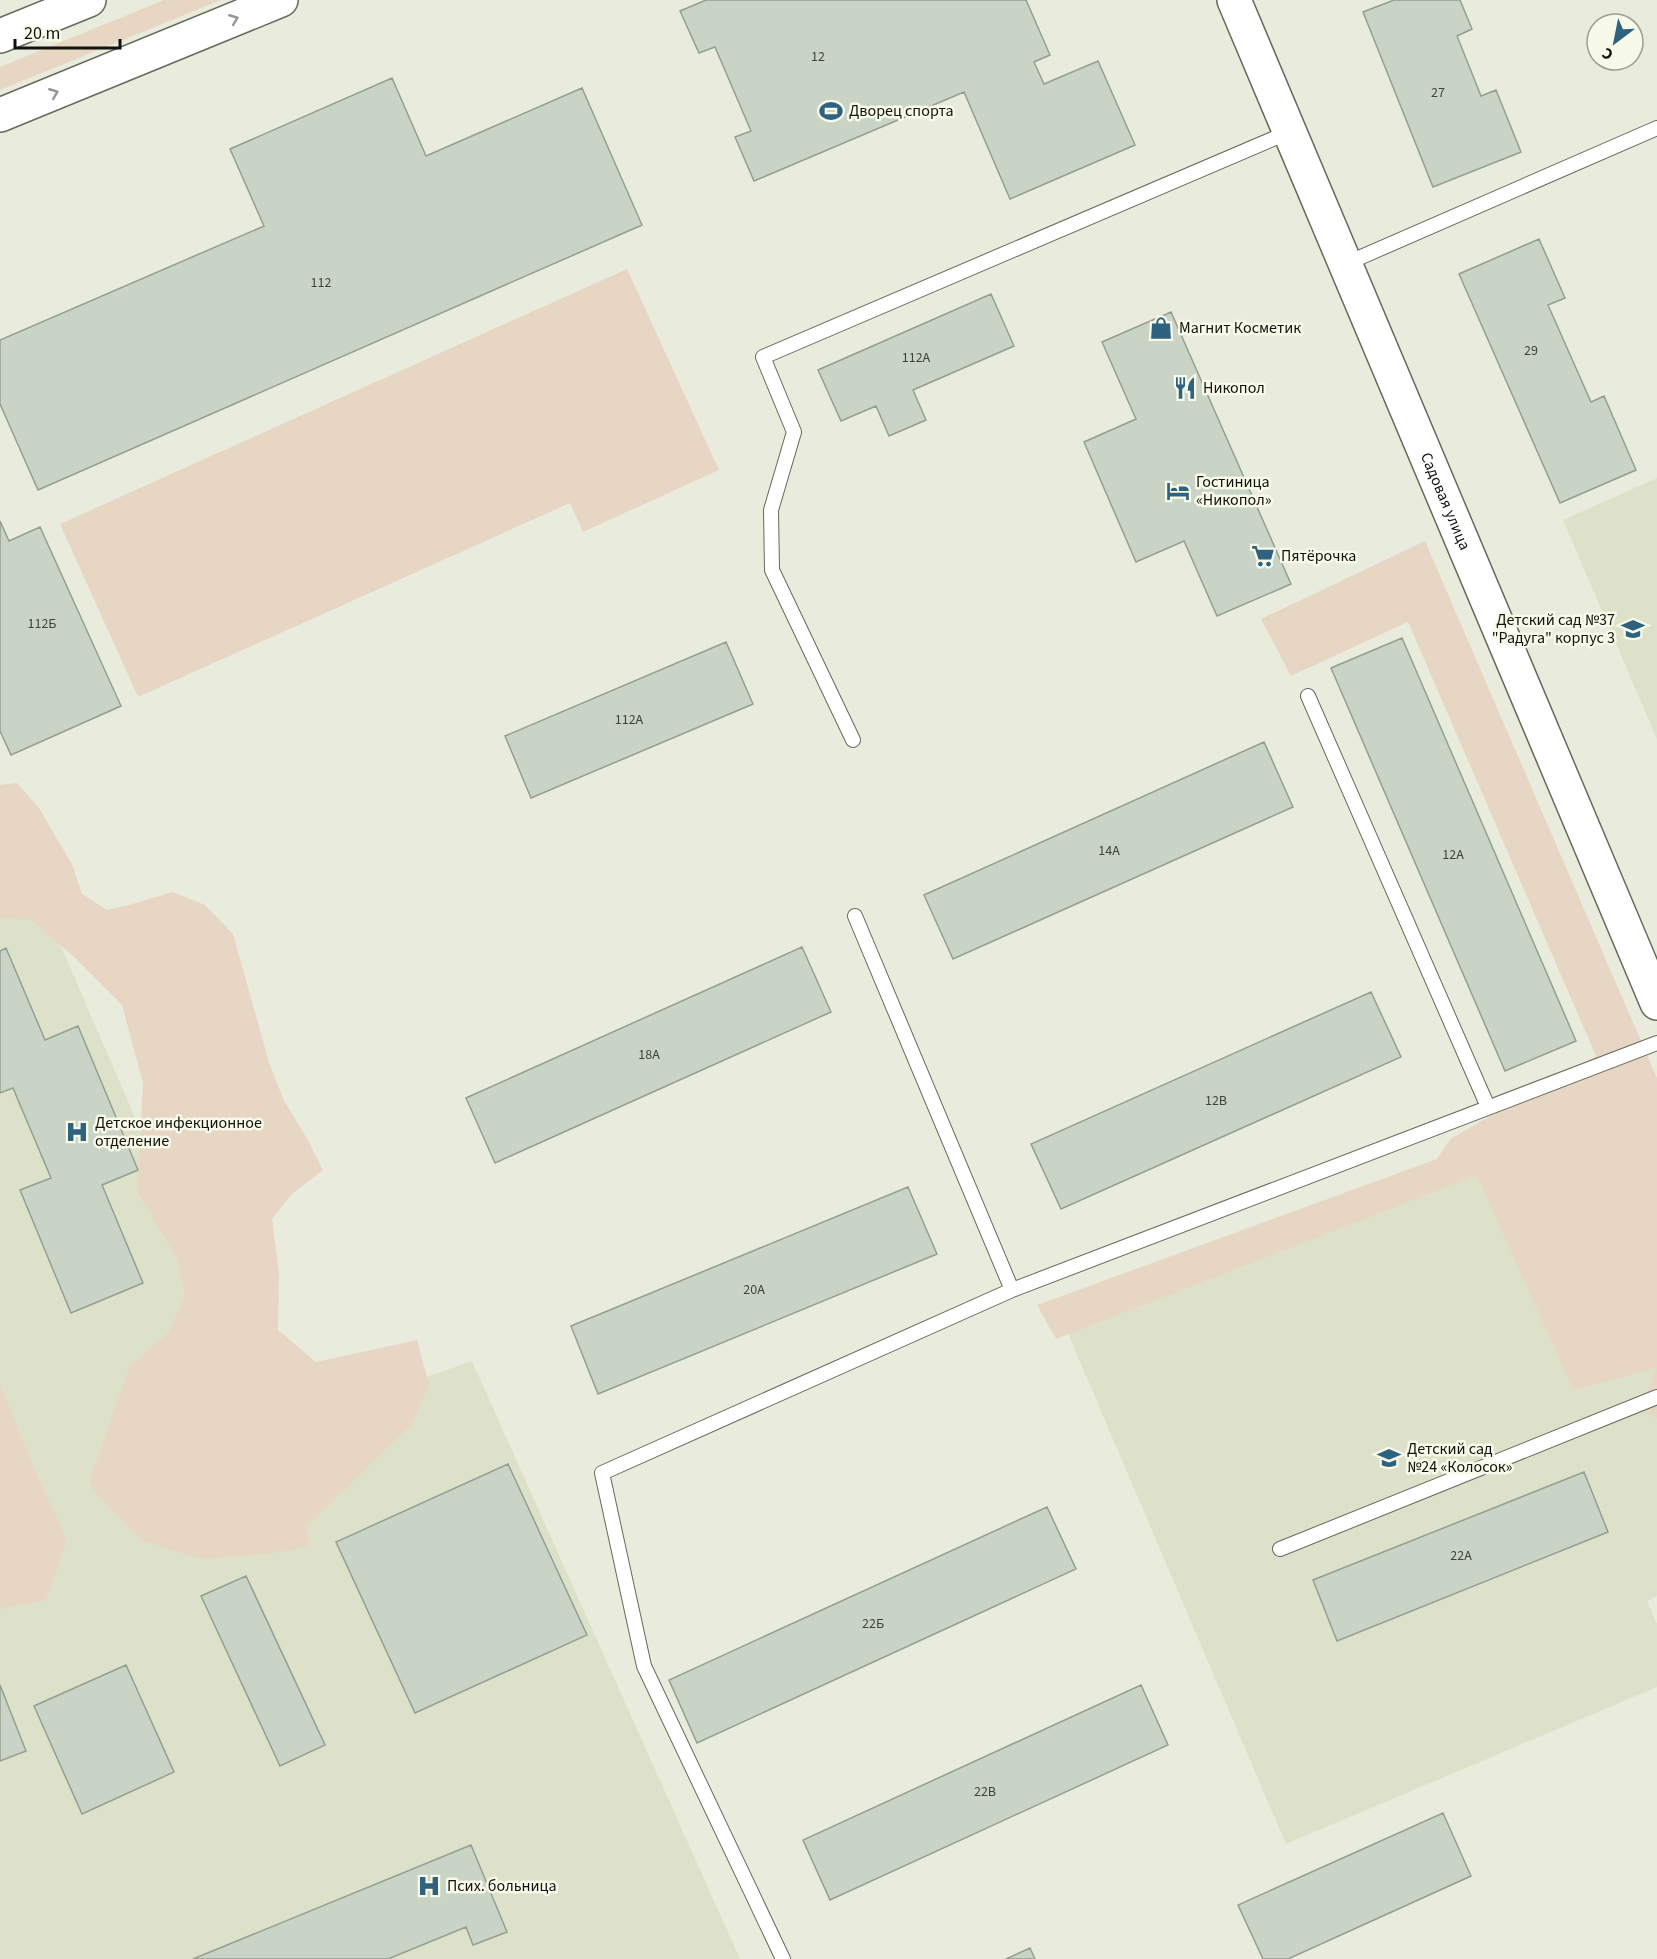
<svg xmlns="http://www.w3.org/2000/svg" width="1657" height="1959" viewBox="0 0 1657 1959" font-family="'Source Sans 3',sans-serif">
	<style>
		.built { fill: #dde1c9 }
		.green { fill: #e8d6c5 }
		.building { fill: #c9d4c6; stroke: #949e91; stroke-width: 1.5 }
		.lines { fill: none; stroke-linecap: round; stroke-linejoin: round }
		.lane-casing { stroke: #67695b; stroke-width: 16 }
		.secondary-casing { stroke: #67695b; stroke-width: 36 }
		.lane { stroke: #fff; stroke-width: 14 }
		.secondary { stroke: #fff; stroke-width: 33 }
		.oneway { stroke: #949593 }
		.labels { text-anchor: middle; dominant-baseline: central; stroke-width: 5; stroke-linejoin: round; paint-order: stroke }
		.number-label { font-size: 14px; fill: #40433c }
		.poi-label { font-size: 16px; fill: #12130e; stroke: #f7fae9; text-anchor: start }
		.street-label { font-size: 16px; fill: #12130e; stroke: #f7fae9 }
	</style>
	<rect width="100%" height="100%" fill="#e9ecdc"/>
	<path class="built" d="M1657,478v261l-94,-219z
		M0,805l271,627 201,-71 268,598h-740z
		M1634,1077l23,54v465l-10,5 10,23v63l-371,157 -224,-524z"/>
	<path class="green" d="M164,0h57l-221,90v-23z
		M627,269l92,201 -136,62 -13,-29 -432,194 -78,-173z
		M1425,541l232,537v340l-16,-8 15,-42 -83,22 -96,-215 -421,164 -19,-34 400,-146 13,-20 146,-83 -188,-434 -117,54 -30,-57z
		M17,783l22,25 33,56 10,30 25,16 22,-5 43,-13 33,13 28,29 36,128 15,39 23,37 16,32 -31,24 -20,25 7,53 -1,58 38,32 101,-22 12,44 -17,40 -106,103 4,20 -45,7 -64,5 -60,-19 -47,-49 -5,-10 41,-115 39,-34 16,-36 -9,-39 -39,-66 6,-108 -21,-78 -48,-48 -43,-37 -31,-2v-133z
		M0,1383l30,76 37,82 -21,59 -46,9z"/>
	<path class="building" d="M706,0h320l24,55 -16,7 10,22 54,-23 37,84 -125,54 -46,-107 -210,89 -19,-44 16,-6 -36,-84 -16,6 -19,-42z
		M1394,0h66l12,29 -15,7 24,60 15,-6 25,62 -88,35 -70,-175z
		M392,78l34,78 156,-68 60,137 -604,265 -38,-86v-64l264,-114 -34,-77z
		M1539,239l26,59 -17,7 43,97 13,-6 32,74 -76,33 -101,-229z
		M991,294l23,52 -101,44 13,30 -37,16 -13,-30 -35,15 -23,-51z
		M1171,312l120,272 -74,32 -33,-75 -48,21 -52,-120 52,-23 -34,-77z
		M0,521l9,20 31,-14 81,179 -110,49 -11,-24z
		M1402,638l174,403 -71,30 -174,-403z
		M726,642l27,62 -222,94 -26,-62z
		M1264,742l29,65 -340,152 -29,-64z
		M802,947l29,65 -336,151 -29,-65z
		M6,948l39,92 33,-14 60,144 -36,15 41,98 -72,30 -51,-123 31,-12 -38,-90 -13,5v-142z
		M1371,992l30,65 -340,152 -30,-65z
		M908,1187l29,67 -339,140 -27,-68z
		M508,1464l79,171 -172,78 -79,-171z
		M1584,1472l24,60 -271,109 -24,-61z
		M1047,1507l29,62 -379,174 -28,-63z
		M246,1576l79,169 -45,21 -79,-170z
		M126,1665l48,107 -92,42 -48,-108z
		M0,1685l26,66 -26,10z
		M1141,1685l27,60 -338,155 -27,-60z
		M1443,1813l28,63 -183,83h-25l-25,-54z
		M471,1845l36,87 -34,13 -7,-18 -78,32h-195z
		M1030,1948l5,11h-29z"/>
	<g class="lines">
		<g class="lane-casing">
			<path id="lane" d="M1345,264l312,-136
				M1308,696l180,411
				M853,740l-81,-170 -1,-60 23,-78 -31,-75 526,-225
				M855,916l157,374
				M1280,1549l377,-152
				M783,1959l-139,-293 -42,-193 410,-183 645,-247"/>
		</g>
		<g class="secondary-casing">
			<g id="secondary">
				<path id="s1" d="M1234,0l423,1003"/>
				<path d="M0,36l89,-36"/>
				<path d="M0,115l281,-115"/>
			</g>
		</g>
		<use href="#lane" class="lane"/>
		<use href="#secondary" class="secondary"/>
	</g>
	<defs><path id="oneway-chevron" d="M-2-3.5L2.5 0L-2 3.5" fill="none" stroke-width="1.6" stroke-linecap="round" stroke-linejoin="round" transform="scale(1.5)"/></defs>
	<g class="oneway">
		<use href="#oneway-chevron" transform="translate(234 19) rotate(-22)"/>
		<use href="#oneway-chevron" transform="translate(54 93) rotate(-22)"/>
	</g>
	<defs>
		<g id="stadium-bare" transform="scale(1.8)"><path d="M0-5a6.5 5 0 1 0 0 10a6.5 5 0 1 0 0-10ZM-3.5-1.8h7v3.6h-7Z" fill="#2e627f" stroke="#f7fae9" stroke-width="2.5" paint-order="stroke"/></g>
		<g id="shop-bare" transform="scale(1.8)"><path d="M-5-2.5h2.3a2.7 3.5 0 0 1 5.4 0H5L5.5 6h-11ZM-1.5-2.5h3a1.5 2.3 0 0 0-3 0Z" fill="#2e627f" stroke="#f7fae9" stroke-width="2.5" paint-order="stroke"/></g>
		<g id="restaurant-bare" transform="scale(1.8)"><path d="M-5-6h1v4h1v-4h1v4h1v-4h1v5L-1.5 .5V6h-2V.5L-5-1ZM5-6V6H3V1.5H1.5Q1.5-4 5-6Z" fill="#2e627f" stroke="#f7fae9" stroke-width="2.5" paint-order="stroke"/></g>
		<g id="hotel-bare" transform="scale(1.8)"><path d="M-6-4.5h1.5V1H6V5H4.5V3h-9V5H-6ZM-4 0a1.8 1.8 0 1 1 3.6 0ZM.5 0V-2.5h3Q6-2.5 6 0Z" fill="#2e627f" stroke="#f7fae9" stroke-width="2.5" paint-order="stroke"/></g>
		<g id="supermarket-bare" transform="scale(1.8)"><path d="M-6-5.5h2.5l.6 2H6L4.5 2H-2.5L-4.4-4H-6ZM-1.5 3.2a1.3 1.3 0 1 0 .1 0ZM3 3.2a1.3 1.3 0 1 0 .1 0Z" fill="#2e627f" stroke="#f7fae9" stroke-width="2.5" paint-order="stroke"/></g>
		<g id="school-bare" transform="scale(1.8)"><path d="M0-5L7-2L0 1L-7-2ZM-4 1L0 2.5L4 1V4Q0 6-4 4Z" fill="#2e627f" stroke="#f7fae9" stroke-width="2.5" paint-order="stroke"/></g>
		<g id="hospital-bare" transform="scale(1.8)"><path d="M-5-5h3v3.5h4V-5h3V5h-3V1.5h-4V5h-3Z" fill="#2e627f" stroke="#f7fae9" stroke-width="2.5" paint-order="stroke"/></g>
	</defs>
	<g fill-rule="evenodd">
		<use href="#stadium-bare" x="831" y="111"/>
		<use href="#shop-bare" x="1161" y="328"/>
		<use href="#restaurant-bare" x="1185" y="388"/>
		<use href="#hotel-bare" x="1178" y="491"/>
		<use href="#supermarket-bare" x="1263" y="556"/>
		<use href="#school-bare" x="1633" y="629"/>
		<use href="#hospital-bare" x="77" y="1132"/>
		<use href="#school-bare" x="1389" y="1458"/>
		<use href="#hospital-bare" x="429" y="1886"/>
	</g>
	<g class="labels">
		<g class="number-label">
			<text x="818" y="57">12</text>
			<text x="1438" y="93">27</text>
			<text x="321" y="283">112</text>
			<text x="1531" y="351">29</text>
			<text x="916" y="358">112А</text>
			<text x="42" y="624">112Б</text>
			<text x="629" y="720">112А</text>
			<text x="1109" y="851">14А</text>
			<text x="1453" y="855">12А</text>
			<text x="649" y="1055">18А</text>
			<text x="1216" y="1101">12В</text>
			<text x="754" y="1290">20А</text>
			<text x="1461" y="1556">22А</text>
			<text x="873" y="1624">22Б</text>
			<text x="985" y="1792">22В</text>
		</g>
		<g class="poi-label">
			<text x="849" y="111">Дворец спорта</text>
			<text x="1179" y="328">Магнит Косметик</text>
			<text x="1203" y="388">Никопол</text>
			<text x="1196" y="482">Гостиница<tspan x="1196" dy="18">«Никопол»</tspan></text>
			<text x="1281" y="556">Пятёрочка</text>
			<text x="1615" y="620" text-anchor="end">Детский сад №37<tspan x="1615" dy="18">"Радуга" корпус 3</tspan></text>
			<text x="95" y="1123">Детское инфекционное<tspan x="95" dy="18">отделение</tspan></text>
			<text x="1407" y="1449">Детский сад<tspan x="1407" dy="18">№24 «Колосок»</tspan></text>
			<text x="447" y="1886">Псих. больница</text>
		</g>
		<g class="street-label">
			<text stroke="none"><textPath href="#s1" startOffset="544">Садовая улица</textPath></text>
		</g>
	</g>
	<g transform="translate(1615 42) rotate(212)"><circle r="28" fill="#f7fae9" stroke="#9b9e91" stroke-width="1.5"/>
	<path d="M0-4.5L10 22L0 15L-10 22Z" fill="#2e627f"/>
	<text y="-9" font-size="16" font-weight="bold" text-anchor="middle" fill="#12130e">С</text>
	</g>
	<path d="M15 39v9h105v-9" fill="none" stroke="#12130e" stroke-width="3"/>
	<text x="24" y="39" font-size="18" fill="#12130e" stroke="#f7fae9" stroke-width="4.5" paint-order="stroke">20 m</text>
</svg>
